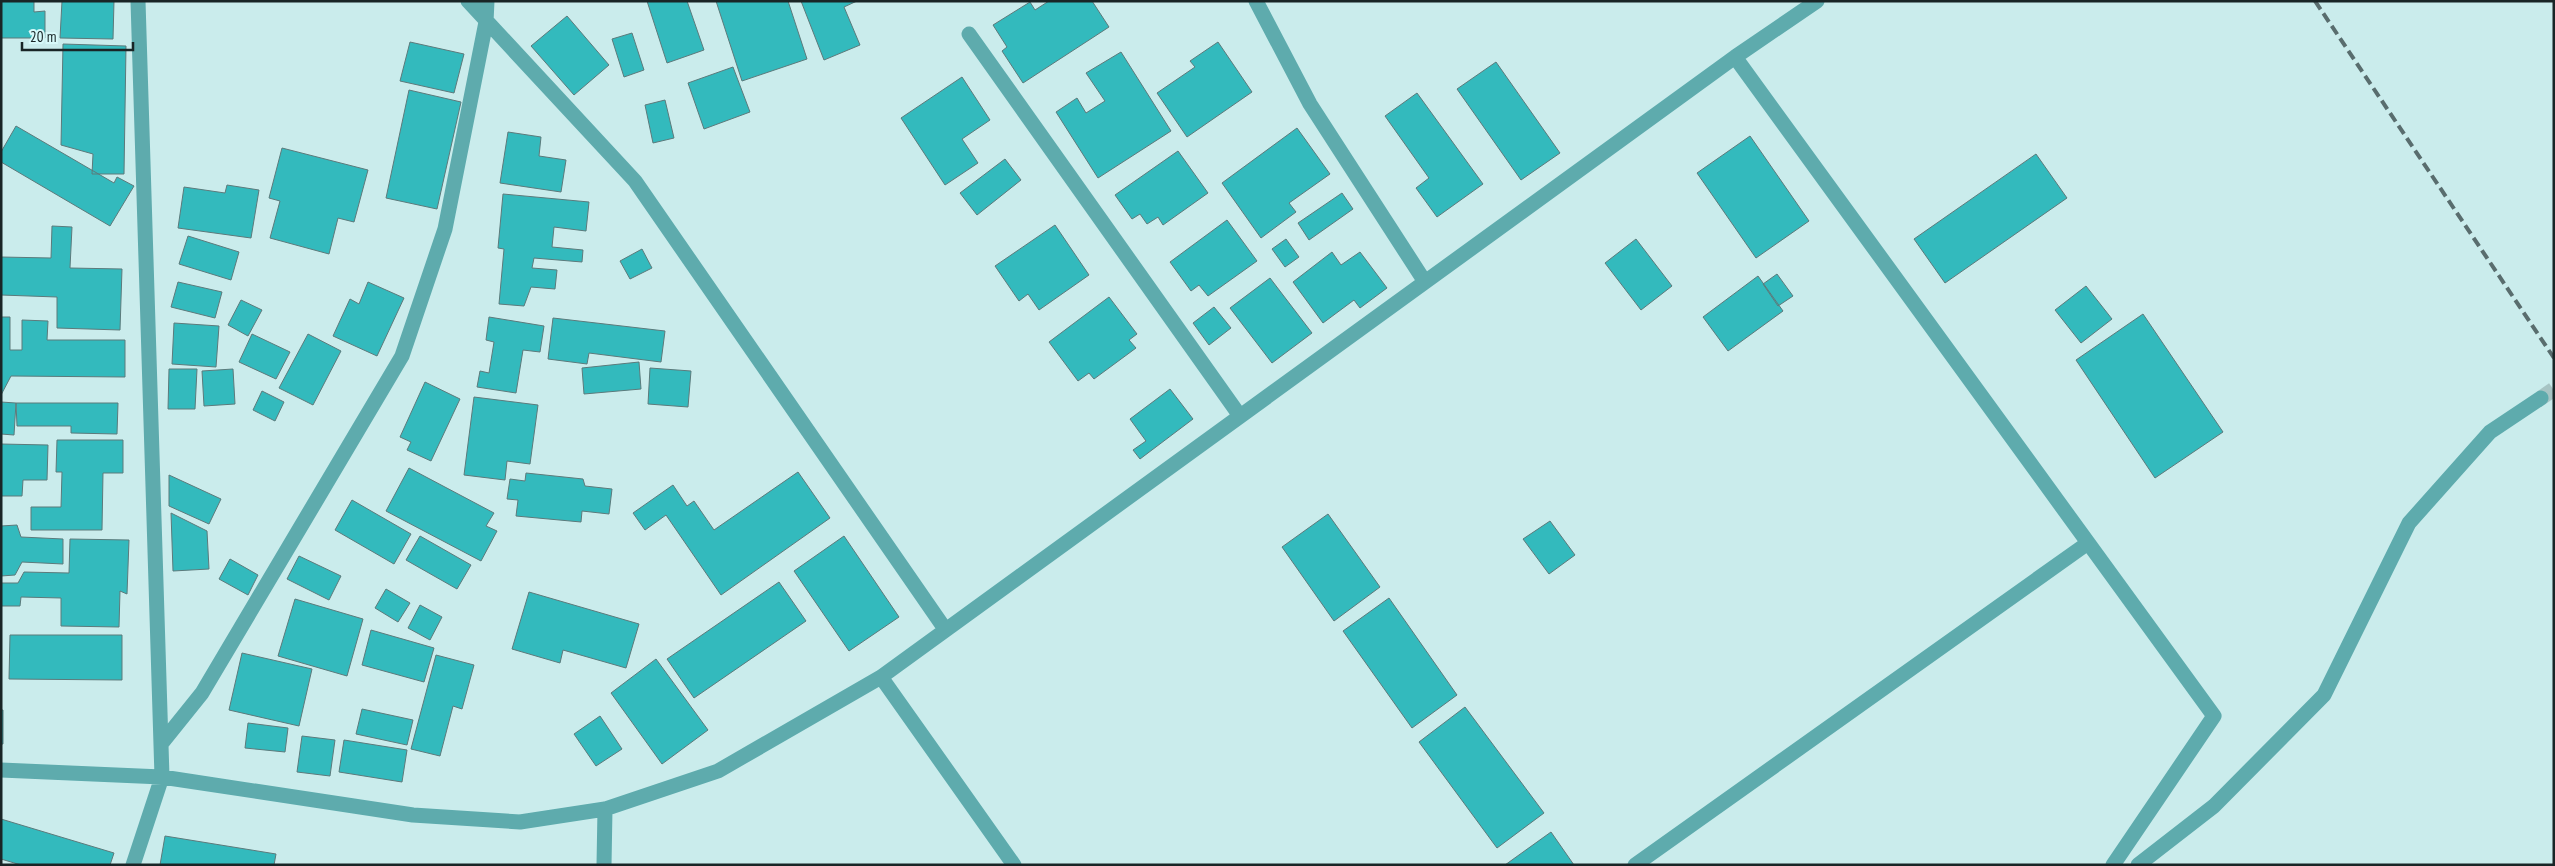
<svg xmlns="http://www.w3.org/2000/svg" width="2555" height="866" viewBox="0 0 2555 866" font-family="'PT Sans Narrow',sans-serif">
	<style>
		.building { fill: #33babd; stroke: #5c7a7b }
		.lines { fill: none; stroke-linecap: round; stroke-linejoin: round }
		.minor-tunnel { stroke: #a7c4c4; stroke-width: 15; stroke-dasharray: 15 8; stroke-linecap: butt }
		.minor { stroke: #5eabad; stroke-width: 15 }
		.rail { stroke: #596d6e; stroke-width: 4; stroke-dasharray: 10 5; stroke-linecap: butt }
	</style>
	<rect width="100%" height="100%" fill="#caecec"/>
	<path class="building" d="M1,1h33v11l11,-1v27h-44z
		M62,1h52l-1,38 -53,-1z
		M647,1h40l17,49 -37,13z
		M716,1h72l19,58 -65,22z
		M801,1h56l-13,6 16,38 -36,15z
		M1049,1h43l17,26 -86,56 -21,-32 5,-4 -14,-22 37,-23 5,8z
		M567,16l42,49 -35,30 -43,-49z
		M632,33l12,37 -20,7 -12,-38z
		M410,42l54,12 -10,39 -54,-12z
		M1218,42l34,50 -65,45 -30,-44 38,-26 -5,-6z
		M63,44l63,2 -2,128h-32l1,-20 -32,-9z
		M1121,52l50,79 -73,47 -42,-66 21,-14 9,15 19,-12 -19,-28z
		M1496,62l64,91 -39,27 -64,-91z
		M733,67l17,45 -46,17 -16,-46z
		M962,77l28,43 -28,19 16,24 -33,22 -44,-67z
		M409,90l52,12 -24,107 -51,-11z
		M1417,93l66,91 -46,33 -21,-29 13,-10 -44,-62z
		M665,100l9,38 -21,5 -8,-38z
		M16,126l98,57 3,-6 17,9 -24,40 -109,-64v-10z
		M1297,128l33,46 -41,29 7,9 -35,26 -39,-55z
		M508,132l33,5 -2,19 27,4 -5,32 -61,-9z
		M1750,136l59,85 -53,37 -59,-85z
		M282,148l86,22 -14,52 -16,-4 -9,36 -59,-16 10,-37 -11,-3z
		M1178,151l30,42 -45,32 -5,-8 -11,7 -7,-10 -8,5 -17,-24z
		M2036,154l31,44 -122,85 -31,-44z
		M1005,159l16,21 -44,35 -17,-22z
		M227,185l32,5 -8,48 -73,-10 6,-41 41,6z
		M1342,193l11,16 -44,31 -11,-17z
		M503,194l86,8 -3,29 -32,-4 -2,20 31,3 -1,12 -48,-4 -2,10 25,2 -2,19 -24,-2 -7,19 -25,-2 5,-55 -6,-1z
		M1227,220l30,41 -49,35 -9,-11 -8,6 -21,-29z
		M1055,225l34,50 -50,35 -11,-16 -9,7 -24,-35z
		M52,226l20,1 -2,41 52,1 -2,61 -63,-2v-31l-56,-2v-38l50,1z
		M188,236l51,16 -8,28 -52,-16z
		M1286,239l13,18 -14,10 -13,-18z
		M1636,239l36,47 -31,24 -36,-47z
		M642,249l10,19 -22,11 -10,-18z
		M1332,252l9,13 19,-13 27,36 -27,20 -6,-8 -31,23 -30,-41z
		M1777,274l16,22 -15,10 -15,-22z
		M1758,276l25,35 -55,40 -25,-34z
		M1270,278l42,55 -40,30 -42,-55z
		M178,282l44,10 -7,26 -44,-11z
		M368,282l36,16 -27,58 -44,-20 17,-37 9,5z
		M2086,286l26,33 -31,24 -26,-33z
		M1109,297l28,37 -8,6 7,8 -42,31 -5,-6 -11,8 -29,-39z
		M241,300l21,10 -14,26 -20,-11z
		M1214,307l17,21 -22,17 -16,-22z
		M2143,314l80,118 -68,46 -79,-118z
		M1,317h9v33h12v-30l26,1 -1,19h78v37l-114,-1 -10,19z
		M489,317l55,9 -4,26 -17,-2 -7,43 -39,-6 3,-16 9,2 5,-31 -8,-2z
		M553,318l112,13 -4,31 -72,-9 -2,11 -39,-5z
		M174,323l45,3 -3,41 -44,-3z
		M252,334l38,18 -14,27 -37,-17z
		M308,334l33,17 -28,54 -34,-17z
		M639,362l2,27 -57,5 -2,-26z
		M650,368l41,3 -3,36 -40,-3z
		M169,369h28l-2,40h-27z
		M233,369l2,35 -31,2 -2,-35z
		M425,382l35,17 -29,62 -24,-11 4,-8 -11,-5z
		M1170,389l23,30 -53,40 -7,-9 13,-9 -16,-22z
		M262,391l22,11 -9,19 -22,-11z
		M474,397l64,8 -8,59 -23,-3 -2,19 -41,-5z
		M1,402l15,1 -2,32 -13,-1z
		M16,403h102l-1,31 -46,-1v-7h-54z
		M57,440h66v33h-20l-1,57h-71v-23h30l1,-35h-6z
		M1,444l47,1 -1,35h-24l-1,16h-21z
		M409,468l85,45 -8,13 11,5 -16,30 -95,-50z
		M798,472l32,46 -109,77 -55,-80 -21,15 -12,-17 40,-28 14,21 7,-5 20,29z
		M526,473l57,6 2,7 27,3 -3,25 -27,-3 -1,11 -65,-6 2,-16 -11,-1 3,-20 15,2z
		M169,475l52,24 -12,25 -40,-18z
		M352,500l59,34 -17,30 -59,-34z
		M171,513l36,18 2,38 -36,2z
		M1328,514l52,73 -46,34 -52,-74z
		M1550,521l25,34 -26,19 -26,-35z
		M17,525l4,12 42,2v25l-41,-2 -7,13 -14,1v-50z
		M420,536l51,29 -14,24 -51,-29z
		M844,536l55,81 -50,34 -55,-80z
		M70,539l59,1 -2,54 -7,-3 -1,36 -58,-1v-28l-40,-1 -1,9h-19v-23h17l6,-11 45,1z
		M299,556l42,20 -12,24 -42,-21z
		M230,559l28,16 -10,20 -29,-16z
		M779,582l27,39 -112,77 -27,-39z
		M386,589l24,14 -12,19 -23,-14z
		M529,592l110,32 -13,44 -63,-18 -3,13 -48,-14z
		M1389,598l68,97 -45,33 -69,-97z
		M295,599l68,20 -16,57 -69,-20z
		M420,605l22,12 -12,23 -22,-12z
		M371,630l63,18 -10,34 -62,-17z
		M10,635h112v45l-113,-1z
		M242,653l70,16 -13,57 -70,-16z
		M436,655l38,10 -12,44 -9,-3 -13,50 -29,-7z
		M656,659l52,71 -46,34 -51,-71z
		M1465,707l79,106 -47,35 -78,-106z
		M362,709l51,11 -6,25 -51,-11z
		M1,710h2v34h-2z
		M600,716l22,33 -26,17 -22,-32z
		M248,723l40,5 -3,24 -40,-4z
		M302,736l33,4 -5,36 -33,-4z
		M344,740l63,10 -5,32 -63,-10z
		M1,819l113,34 -4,12h-89l-20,-6z
		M1551,832l23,33h-69z
		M165,836l111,18 -2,11h-114z"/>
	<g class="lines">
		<path class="minor-tunnel" d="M2541,398l13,-9"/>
		<path class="minor" d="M468,1l167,180 310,448
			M1256,1l54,103 115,178
			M969,34l271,382
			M1735,57l479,659 -101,149
			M881,677l133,188
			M161,744l41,-51 200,-337 43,-127 41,-207 1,-21
			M1,770l161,7 251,38 107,7 85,-13 113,-38 163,-94 854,-620 82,-56
			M133,865l29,-88 -24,-776
			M604,865l1,-56
			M1635,865l453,-322
			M2138,865l76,-59 110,-111 85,-172 81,-91 51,-34"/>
		<path class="rail" d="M2315,1l239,357"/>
	</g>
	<rect width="2555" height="866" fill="none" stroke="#192526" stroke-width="5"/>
	<path d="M22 42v8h111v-8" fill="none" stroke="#192526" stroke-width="2.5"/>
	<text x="30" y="42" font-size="15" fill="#192526" stroke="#d7f9f9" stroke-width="4" paint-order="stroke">20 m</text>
</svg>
